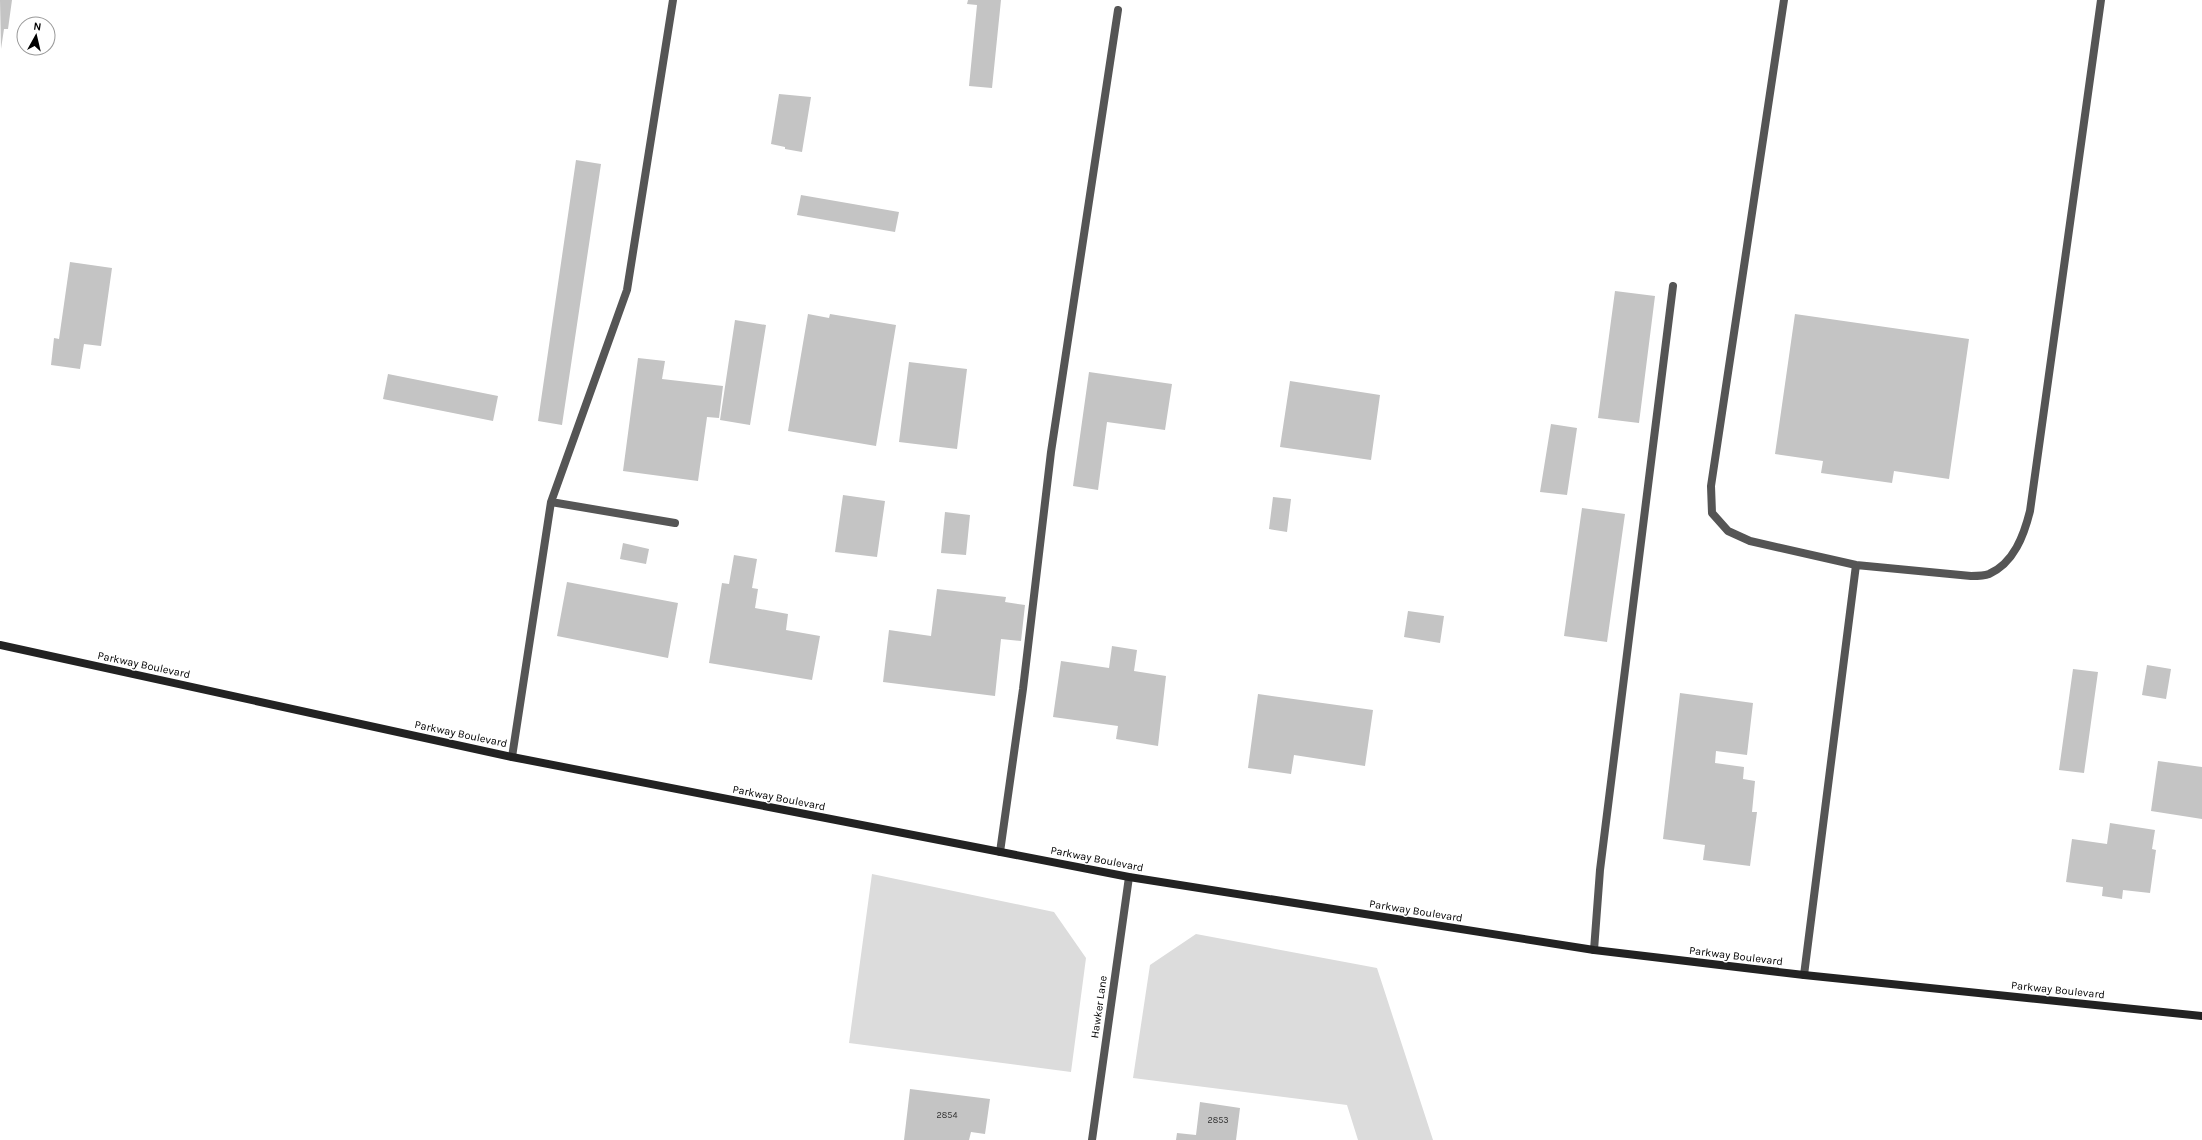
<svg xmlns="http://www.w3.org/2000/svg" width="2202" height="1140" viewBox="0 0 2202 1140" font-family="Karla,sans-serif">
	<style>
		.green { fill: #dcdcdc }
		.building { fill: #c4c4c4 }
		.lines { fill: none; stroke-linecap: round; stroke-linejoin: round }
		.lane { stroke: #555; stroke-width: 8 }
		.street { stroke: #555; stroke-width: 8 }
		.secondary { stroke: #222; stroke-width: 8 }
		.labels { text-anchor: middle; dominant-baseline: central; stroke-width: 3; stroke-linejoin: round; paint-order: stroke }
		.number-label { font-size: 9px; fill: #313131 }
		.street-label { font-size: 11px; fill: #000; stroke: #fff }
	</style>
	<rect width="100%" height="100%" fill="#fff"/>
	<path class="green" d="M872,874l182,38 32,46 -15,114 -222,-29z
		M1196,934l181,34 56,172h-75l-11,-35 -214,-27 17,-113z"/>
	<path class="building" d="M0,0h12l-4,29h-4l-3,20z
		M968,0h33l-9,88 -23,-2 8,-81 -10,-1z
		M779,94l32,3 -9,55 -17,-3v-2l-14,-3z
		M576,160l25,4 -39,261 -24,-4z
		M801,195l98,17 -4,20 -98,-17z
		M70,262l42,6 -11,78 -17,-2 -4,25 -29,-4 3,-27 5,1z
		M1615,291l40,5 -16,127 -41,-5z
		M808,314l21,4 1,-4 66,11 -20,121 -88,-15z
		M1795,314l174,25 -20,140 -55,-8 -2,12 -71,-10 2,-12 -48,-7z
		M735,320l31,5 -16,100 -30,-5z
		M638,358l27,3 -3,18 61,7 -4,32 -12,-1 -9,64 -75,-10z
		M909,362l58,7 -10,80 -58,-7z
		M1089,372l83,12 -7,46 -58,-8 -9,68 -25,-4z
		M388,374l110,22 -5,25 -110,-22z
		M1290,381l90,14 -9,65 -91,-13z
		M1551,424l26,4 -10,67 -27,-3z
		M843,495l42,6 -8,56 -42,-5z
		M1273,497l18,2 -4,33 -18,-3z
		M1582,508l43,6 -18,128 -43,-6z
		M945,512l25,3 -4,40 -25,-2z
		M623,543l26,6 -3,15 -26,-5z
		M734,555l23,4 -5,29 6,1 -3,19 33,6 -2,16 34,6 -8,44 -103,-17 13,-80 7,1z
		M567,582l111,21 -10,55 -111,-22z
		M937,589l69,8 -1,5 20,3 -4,36 -20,-2 -6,57 -112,-14 6,-52 42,6z
		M1408,611l36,5 -4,27 -36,-6z
		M1112,646l25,4 -3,21 32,5 -8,70 -42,-7 2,-13 -65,-9 8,-56 48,7z
		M2147,665l24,4 -5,30 -24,-4z
		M2073,669l25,3 -14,101 -25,-3z
		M1680,693l73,10 -6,52 -31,-4 -1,12 29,4 -1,12 12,2 -3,31h5l-7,54 -47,-6 2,-15 -42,-6z
		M1258,694l115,16 -8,56 -71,-11 -3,19 -43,-6z
		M2158,761l44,6v52l-51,-8z
		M2110,823l45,7 -3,19 4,1 -6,43 -27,-3 -1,9 -20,-3 1,-9 -37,-5 6,-43 35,5z
		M910,1089l80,10 -5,35 -14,-2 -2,8h-65z
		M1200,1102l40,6 -4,32h-60l1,-7 19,2z"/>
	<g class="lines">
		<path class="lane" d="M1784,0l-73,486 1,27 16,18 22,10 106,24 115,11c5,0 13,0 18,-2 25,-11 35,-39 41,-63l71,-511
			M551,502l124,21
			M512,757l39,-255 76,-212 46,-290
			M1000,852l23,-163 28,-237 67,-442
			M1594,950l6,-80 73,-584
			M1804,975l52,-410"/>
		<path class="street" d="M1092,1140l37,-263"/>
		<path class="secondary" d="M0,645l512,112 617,120 465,73 210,25 398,41"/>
	</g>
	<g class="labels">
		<g class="number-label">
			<text x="947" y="1115">2854</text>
			<text x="1218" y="1120">2853</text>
		</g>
		<g class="street-label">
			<text transform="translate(144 665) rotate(12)">Parkway Boulevard</text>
			<text transform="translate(461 734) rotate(12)">Parkway Boulevard</text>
			<text transform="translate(779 798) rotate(11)">Parkway Boulevard</text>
			<text transform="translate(1097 859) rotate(11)">Parkway Boulevard</text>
			<text transform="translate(1416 911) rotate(9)">Parkway Boulevard</text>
			<text transform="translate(1736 956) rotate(7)">Parkway Boulevard</text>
			<text transform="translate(2058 990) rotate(6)">Parkway Boulevard</text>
			<text transform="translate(1099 1007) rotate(-82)">Hawker Lane</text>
		</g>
	</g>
	<g transform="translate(36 36) rotate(8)"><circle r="19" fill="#ffffff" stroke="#999999"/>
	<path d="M0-3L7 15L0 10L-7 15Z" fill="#000000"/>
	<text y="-6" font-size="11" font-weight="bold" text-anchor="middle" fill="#000000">N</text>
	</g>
</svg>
